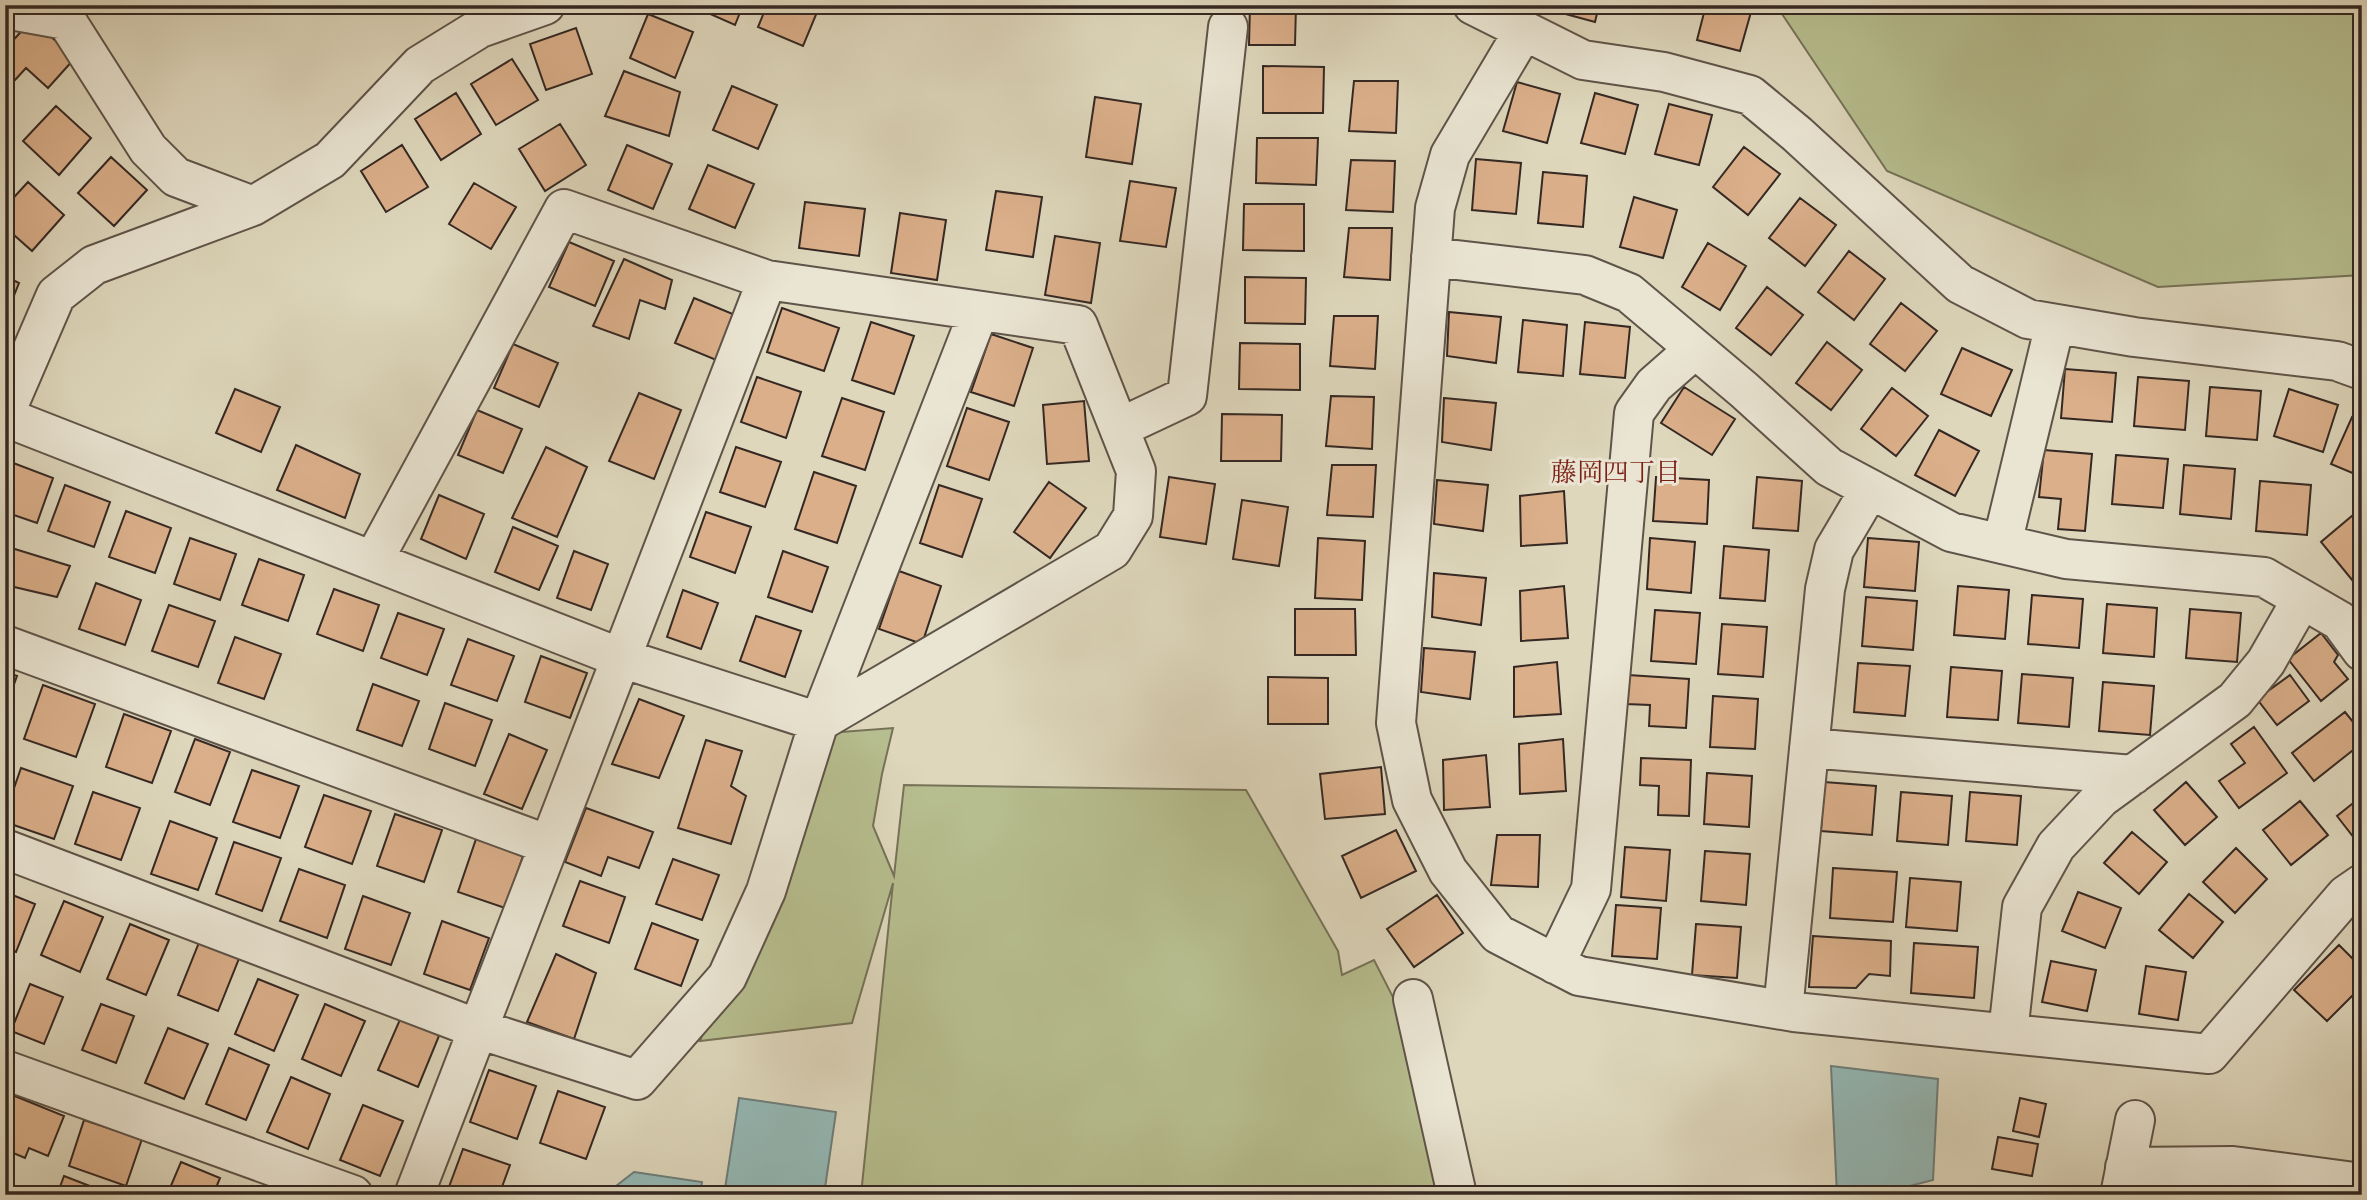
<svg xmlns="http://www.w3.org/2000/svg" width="2367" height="1200" viewBox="0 0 2367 1200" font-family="'IM FELL Great Primer','Noto Serif JP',serif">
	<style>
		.green { fill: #b6bd8e; stroke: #767258; stroke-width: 2 }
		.water { fill: #94b8b5; stroke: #6e7e7b; stroke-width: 2 }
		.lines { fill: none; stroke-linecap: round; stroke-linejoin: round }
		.stream { stroke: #6e7e7b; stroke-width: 12 }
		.building { fill: #daaf8a; stroke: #352823; stroke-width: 2 }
		.street-casing { stroke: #5f5449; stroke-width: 42 }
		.street { stroke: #eae5d3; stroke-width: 38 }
		.labels { text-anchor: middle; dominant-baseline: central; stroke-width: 6; stroke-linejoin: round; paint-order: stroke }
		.neighbourhood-label { font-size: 26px; fill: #7a1f14; stroke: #eae5d3 }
	</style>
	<rect width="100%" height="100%" fill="#ded7bc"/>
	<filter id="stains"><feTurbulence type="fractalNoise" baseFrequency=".00286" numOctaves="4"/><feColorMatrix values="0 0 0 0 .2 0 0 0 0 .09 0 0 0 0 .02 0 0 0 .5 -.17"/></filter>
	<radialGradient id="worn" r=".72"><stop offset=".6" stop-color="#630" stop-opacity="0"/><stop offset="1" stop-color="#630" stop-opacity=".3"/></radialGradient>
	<path class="green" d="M1776,5h586v270l-204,12 -271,-116z
		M893,728l-11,46 -9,52 21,50 10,-91 342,5 92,161 4,24 32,-15 22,43 42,192h-577l32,-312 -41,140 -152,18 115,-307z"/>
	<path class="water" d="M1831,1066l107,13 -5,101 -58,15h-38z
		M739,1098l97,14 -12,83h-100z
		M634,1172l68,10 -2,13h-85l1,-9z"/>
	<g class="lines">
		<path class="stream" d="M2174,1195h6"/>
	</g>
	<path class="building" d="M690,5h53l-8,20z
		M767,5h53l-17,41 -45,-19z
		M1250,5h46l-1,40h-46z
		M1553,5h46l-4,17 -44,-12z
		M1706,5h47l-13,46 -43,-11z
		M648,14l45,18 -18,46 -45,-20z
		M32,20l43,38 -27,30 -22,-20 -21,23v-42z
		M576,28l16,46 -46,16 -16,-46z
		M512,59l26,41 -42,25 -25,-41z
		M1263,66l61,1 -1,46h-60z
		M624,71l56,21 -11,44 -64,-20z
		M1354,81h44l-2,52 -47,-2z
		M1517,82l43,12 -13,49 -44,-12z
		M732,86l45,19 -19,44 -45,-19z
		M456,93l25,41 -40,26 -26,-41z
		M1595,93l43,12 -13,49 -44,-11z
		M1095,97l46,7 -9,60 -46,-7z
		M1669,104l43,11 -13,50 -44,-11z
		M56,106l35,32 -32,37 -36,-34z
		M560,124l26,41 -41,26 -26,-42z
		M1257,138h61l-2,47 -60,-2z
		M402,145l26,42 -42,25 -25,-41z
		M627,145l45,19 -19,45 -45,-19z
		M1744,147l36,27 -32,41 -35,-28z
		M111,157l36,33 -33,36 -36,-33z
		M1476,159l45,4 -5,51 -44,-4z
		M1351,160l44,1 -2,51 -47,-2z
		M708,165l46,19 -19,44 -46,-19z
		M1543,172l44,4 -4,51 -45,-4z
		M1130,181l46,7 -10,59 -46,-6z
		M28,182l36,33 -32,36 -27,-24v-20z
		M474,183l42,24 -25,42 -42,-25z
		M996,191l46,6 -9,60 -47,-7z
		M1634,197l43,13 -14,48 -43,-11z
		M1800,198l36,27 -31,41 -36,-28z
		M805,202l60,7 -6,47 -60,-8z
		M1244,204h60v47l-61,-1z
		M900,213l46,7 -9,60 -46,-7z
		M1349,228h43l-2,52 -46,-3z
		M1055,236l45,7 -9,60 -46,-8z
		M569,242l45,19 -19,45 -46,-19z
		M1708,243l38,23 -26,44 -38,-23z
		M1849,251l36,28 -31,41 -36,-28z
		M624,259l48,21 -7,29 -25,-9 -11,39 -36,-13z
		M5,276l14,7 -14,35z
		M1245,277l61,1 -1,46 -60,-1z
		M1767,287l36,28 -32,40 -35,-27z
		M694,298l46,19 -19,45 -46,-19z
		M1901,303l36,28 -32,40 -35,-27z
		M782,308l57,20 -15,43 -57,-19z
		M1449,312l52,5 -5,46 -49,-7z
		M1334,316h44l-3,53 -45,-3z
		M1523,320l44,5 -4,51 -45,-4z
		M871,322l43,14 -20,58 -42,-14z
		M1585,322l45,5 -5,51 -45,-4z
		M991,334l42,14 -19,58 -43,-14z
		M1827,342l35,28 -31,40 -35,-27z
		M1240,343l60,1v46l-61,-1z
		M513,344l45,19 -19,44 -45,-19z
		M1962,348l50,22 -21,46 -50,-22z
		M2065,369l51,4 -4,49 -51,-4z
		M757,377l44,15 -15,46 -45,-16z
		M2138,377l51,4 -4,49 -51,-4z
		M1684,387l51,32 -23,36 -51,-32z
		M2210,387l51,4 -4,49 -51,-4z
		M1892,388l36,28 -32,40 -35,-27z
		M235,389l45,18 -19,45 -45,-19z
		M2289,389l49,16 -15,47 -49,-16z
		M639,393l42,17 -27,69 -45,-18z
		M1331,396l43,1 -2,52 -46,-3z
		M842,398l42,14 -19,58 -43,-14z
		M1444,398l52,5 -5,47 -49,-8z
		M1084,401l5,60 -42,3 -4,-59z
		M967,408l42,14 -20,58 -42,-14z
		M477,410l45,19 -19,44 -45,-18z
		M1222,414l60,1 -1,46h-60z
		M2352,417l10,5v55l-31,-13z
		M1939,430l40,21 -24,45 -40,-21z
		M296,445l64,29 -15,44 -68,-28z
		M546,447l41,20 -30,70 -45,-19z
		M736,447l45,15 -16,45 -45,-15z
		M2044,450l48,4 -7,77 -27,-2 3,-30 -22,-2z
		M2116,455l52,4 -5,49 -51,-4z
		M8,461l45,17 -16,45 -32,-11v-44z
		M1332,465h44l-3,52 -46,-2z
		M2184,465l51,4 -4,50 -51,-5z
		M814,472l42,14 -19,57 -42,-14z
		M1169,477l46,7 -9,60 -46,-7z
		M1656,477l53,3 -2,44 -54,-3z
		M1757,477l45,4 -4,50 -45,-3z
		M1437,480l51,5 -5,46 -49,-7z
		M2260,481l51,4 -4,50 -51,-4z
		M1049,482l37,26 -36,50 -36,-26z
		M65,485l45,17 -16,45 -46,-16z
		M939,485l43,14 -20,58 -42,-14z
		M1564,491l3,52 -46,3 -1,-50z
		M439,495l45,19 -18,45 -45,-20z
		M1242,500l46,7 -9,59 -46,-7z
		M2359,510l3,4v60l-9,7 -32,-39z
		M126,511l45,17 -16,45 -46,-16z
		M706,512l45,15 -16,46 -45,-16z
		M513,527l45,19 -19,44 -44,-18z
		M190,538l46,16 -16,46 -46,-16z
		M1318,538l47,3 -3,59 -47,-2z
		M1650,538l45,4 -4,51 -44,-4z
		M1868,538l51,4 -4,49 -51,-4z
		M5,546l65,20 -13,31 -43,-10 -9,14z
		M1724,546l45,4 -4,51 -45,-3z
		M574,551l34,13 -17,46 -34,-12z
		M783,551l45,16 -16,45 -44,-15z
		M259,559l45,16 -16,46 -46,-16z
		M899,571l42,15 -19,58 -43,-15z
		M1434,573l52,5 -5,47 -49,-8z
		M96,583l45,17 -16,45 -46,-16z
		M1564,586l4,52 -47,3 -1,-50z
		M1958,586l51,4 -4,49 -51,-4z
		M334,589l45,16 -16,46 -46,-17z
		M683,590l35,13 -17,46 -34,-12z
		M2032,595l51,4 -4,49 -51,-4z
		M1866,597l51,4 -4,49 -51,-4z
		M2107,604l50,4 -3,49 -51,-4z
		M169,605l46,16 -17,46 -46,-16z
		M1295,609h60l1,46h-61z
		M2190,609l51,4 -4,49 -51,-4z
		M1655,610l45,3 -4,51 -45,-3z
		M398,613l46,16 -17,46 -46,-17z
		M756,616l45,15 -16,46 -45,-16z
		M1722,624l45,3 -4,50 -45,-3z
		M2321,633l17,22 -4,7 14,17 -27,22 -33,-42z
		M235,637l46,17 -17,45 -46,-16z
		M468,639l46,17 -17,45 -46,-16z
		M1424,648l51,4 -5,47 -49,-7z
		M541,656l46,17 -17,45 -45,-16z
		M1557,662l4,52 -47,3v-50z
		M1858,663l52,3 -5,50 -51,-4z
		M1951,667l51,4 -4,49 -51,-3z
		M5,672l12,4 -12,34z
		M2022,674l51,4 -4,49 -51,-4z
		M1628,675l61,4 -3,49 -37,-2 1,-21 -24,-1z
		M2290,675l19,26 -32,24 -20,-26z
		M1268,677l60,1v46h-60z
		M2103,682l51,4 -4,49 -51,-4z
		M373,684l46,17 -17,45 -45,-16z
		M43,685l52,19 -19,53 -52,-18z
		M1713,696l45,3 -3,50 -45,-2z
		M639,699l45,17 -25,62 -47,-14z
		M445,703l47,17 -17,46 -46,-17z
		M2345,712l17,21v10l-48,38 -22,-28z
		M124,714l47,17 -19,52 -46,-16z
		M2254,727l33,46 -48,35 -20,-27 26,-18 -14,-19z
		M509,734l38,16 -25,59 -38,-15z
		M195,739l35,13 -20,53 -35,-13z
		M1563,739l3,52 -46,3 -1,-50z
		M706,740l36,11 -11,35 15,10 -15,48 -53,-16z
		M1486,755l4,52 -46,3 -1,-50z
		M1641,758l50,2 -2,56 -31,-1 1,-29 -19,-1z
		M1381,767l4,47 -60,5 -5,-45z
		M21,768l52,18 -19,53 -49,-17v-8z
		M252,770l47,16 -19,52 -47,-16z
		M1707,773l45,3 -3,51 -45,-3z
		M1824,782l52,4 -4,49 -51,-4z
		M2186,782l31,35 -32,28 -31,-35z
		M93,792l47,16 -19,52 -46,-16z
		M1901,792l51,4 -4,49 -51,-4z
		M1970,792l51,4 -4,49 -51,-4z
		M324,795l47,16 -19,53 -47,-17z
		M2362,796v45l-4,2 -21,-27z
		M2300,801l28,34 -37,30 -28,-35z
		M586,808l67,24 -14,36 -31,-11 -7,19 -36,-14z
		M395,814l47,16 -18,52 -47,-16z
		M170,821l47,17 -19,52 -47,-16z
		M1396,830l20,41 -55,27 -19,-42z
		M2132,832l35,30 -28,32 -35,-31z
		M1497,835h43l-2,52 -47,-2z
		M476,839l47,17 -18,52 -47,-16z
		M234,842l47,16 -19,53 -46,-17z
		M1625,847l45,3 -4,51 -45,-4z
		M2236,848l31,31 -32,34 -32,-31z
		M1705,851l45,3 -4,51 -45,-4z
		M673,859l46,16 -17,45 -46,-16z
		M1833,868l64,4 -4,50 -63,-4z
		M299,869l46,16 -18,53 -47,-17z
		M1910,878l51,4 -4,49 -51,-4z
		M580,881l45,16 -16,46 -46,-17z
		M5,892l30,12 -19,48 -11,-4z
		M2078,892l43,16 -16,40 -43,-17z
		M2189,894l34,28 -30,36 -34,-28z
		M1437,895l26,38 -49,34 -27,-38z
		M363,896l47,17 -19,52 -46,-16z
		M64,901l39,16 -23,55 -39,-17z
		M1616,905l45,3 -4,51 -45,-3z
		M442,921l47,17 -19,52 -46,-16z
		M652,923l46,17 -17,46 -46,-17z
		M130,924l39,16 -23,55 -39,-16z
		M1696,924l45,3 -4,51 -45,-3z
		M1813,936l78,5 -1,35 -21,-2 -13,14 -47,-1z
		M200,940l40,16 -22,55 -40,-16z
		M1914,943l64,4 -4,51 -63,-5z
		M2339,945l23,23v18l-35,35 -33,-31z
		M556,954l40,19 -22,66 -47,-17z
		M2051,961l45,9 -9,41 -45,-9z
		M5,962l7,3 -7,18z
		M2146,966l40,6 -8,48 -39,-6z
		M258,979l40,16 -24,56 -39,-17z
		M30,984l33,13 -19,47 -33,-13z
		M101,1004l33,12 -18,47 -34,-13z
		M325,1004l40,17 -24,55 -39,-17z
		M402,1015l39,16 -23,56 -40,-17z
		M168,1028l40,16 -24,55 -39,-16z
		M229,1048l40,17 -23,55 -40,-16z
		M489,1070l47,16 -19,53 -47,-17z
		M291,1077l39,17 -22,55 -41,-17z
		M558,1091l47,16 -19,52 -46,-16z
		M5,1092l59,24 -16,40 -19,-8 -4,10 -19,-8 3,-8 -4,-1z
		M2020,1098l26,6 -7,33 -26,-6z
		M363,1105l40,16 -23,55 -40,-16z
		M84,1120l58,19 -16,47 -57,-20z
		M1998,1137l40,7 -6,32 -40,-7z
		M463,1149l47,16 -11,30h-53z
		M181,1162l39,16 -7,17h-46z
		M64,1176l49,19h-56z
		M253,1186l25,9h-28z"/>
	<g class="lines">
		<g class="street-casing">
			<path id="street" d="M1473,5l110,55 81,12 86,23 47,39 163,150 68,35 106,18 203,24 25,9
				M5,9l61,11 82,129 28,28 77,29
				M1523,32l-73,123 -15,53 -39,515 16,77 36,71 50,63 81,42 215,36 415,42 137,-159 16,-11
				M1431,257l154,18 44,18 115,97 85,77 122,65 115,27 198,18 76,44 22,30
				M5,413l51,-118 38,-30 159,-59 77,-46 90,-95 60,-37 65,-23
				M5,417l616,241 198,64 293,-172 21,-34 3,-45 -58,-146 -311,-45 -203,-71 -191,352
				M1119,428l68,-32 41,-369
				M2002,544l53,-220
				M5,645l544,200
				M1809,748l324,27
				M5,849l473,180 159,51 90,-103 39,-86 53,-169 160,-411
				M1555,964l36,-75 43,-476 20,-28 41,-36
				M1413,999l44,196
				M1783,1010l42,-421 9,-39 36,-61
				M2008,1033l14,-126 34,-61 45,-48 134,-98 31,-38 36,-63
				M5,1070l348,125
				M2125,1167l108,-1 129,17
				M414,1195l353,-915
				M2120,1195l15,-75"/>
		</g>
		<use href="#street" class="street"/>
	</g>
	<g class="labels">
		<g class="neighbourhood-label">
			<text x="1616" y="472">藤岡四丁目</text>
		</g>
	</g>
	<rect width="2367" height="1200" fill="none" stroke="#ded7bc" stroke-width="28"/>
	<rect x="7" y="7" width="2353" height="1186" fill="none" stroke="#352823" stroke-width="3.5"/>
	<rect x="14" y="14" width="2339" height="1172" fill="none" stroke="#352823" stroke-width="2"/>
	<rect width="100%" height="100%" filter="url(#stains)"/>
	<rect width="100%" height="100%" fill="url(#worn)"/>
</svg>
